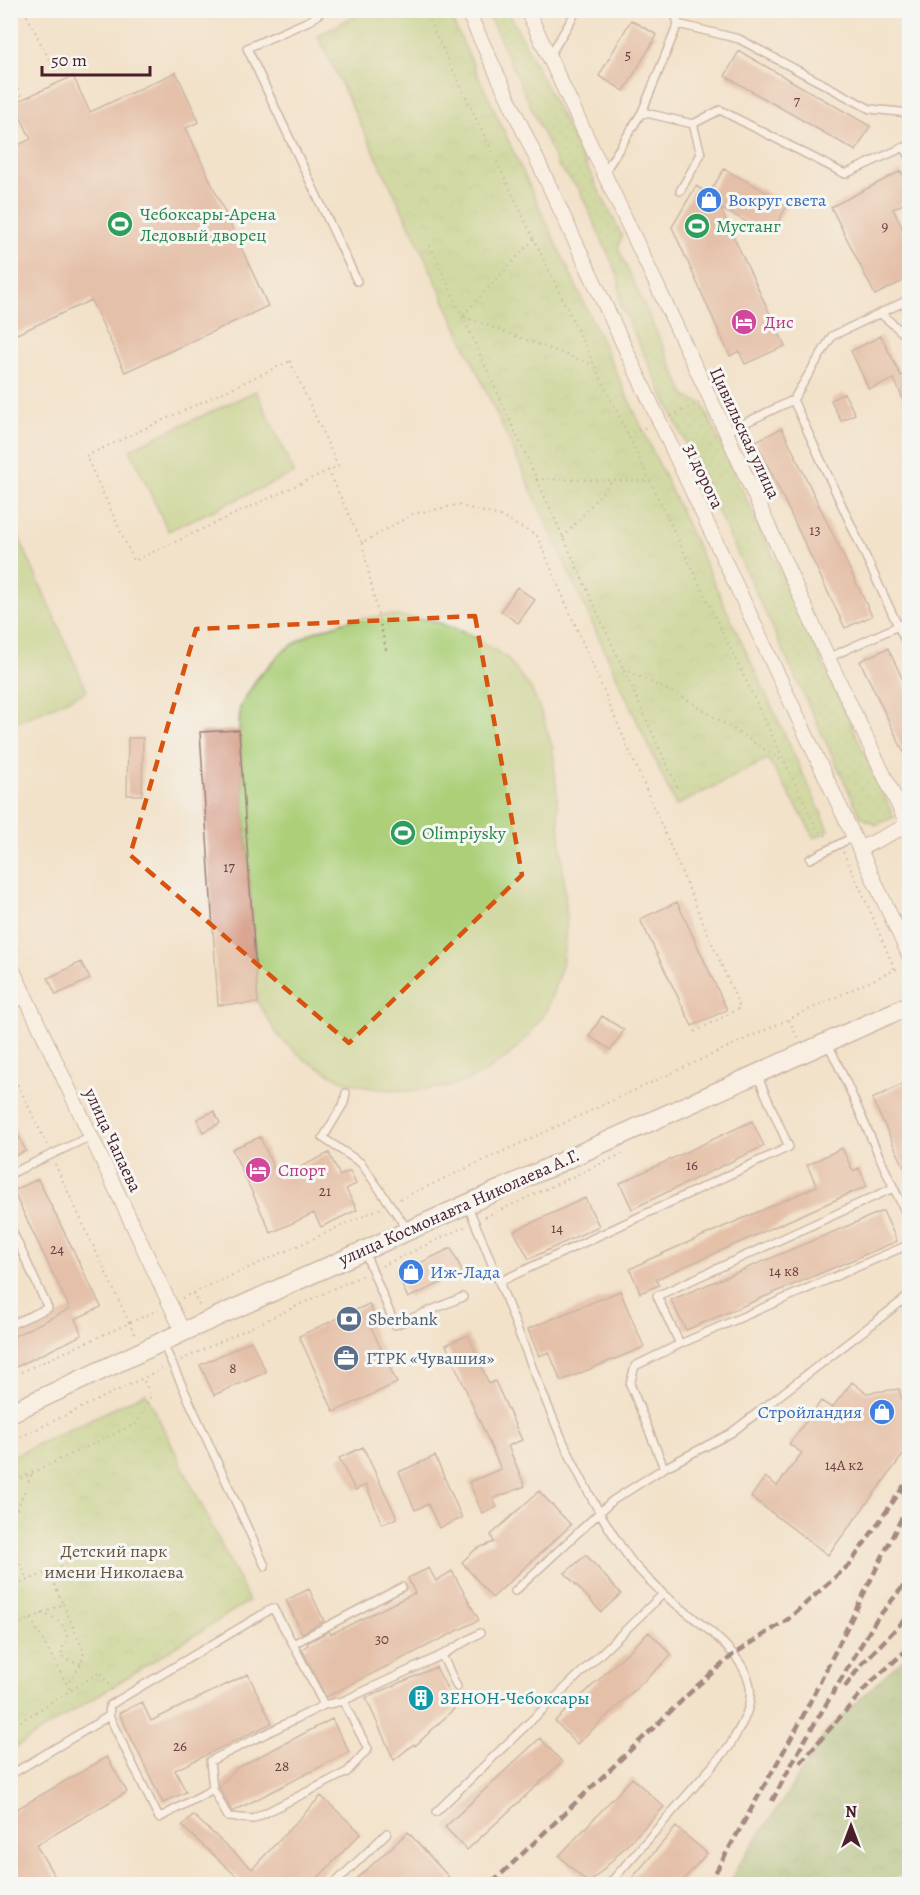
<svg xmlns="http://www.w3.org/2000/svg" width="920" height="1895" viewBox="0 0 920 1895" font-family="Alegreya,serif">
	<style>
		.grass { fill: url(#grass-dots); stroke: #7b7752; stroke-width: 1.5 }
		.forest { fill: url(#forest-crowns); stroke: #6a684a; stroke-width: 1.5 }
		.park { fill: url(#park-crowns); stroke: #7b7752; stroke-width: 1.5 }
		.pitch { fill: #accf78; stroke: #7b7752; stroke-width: 1.5 }
		.building { fill: #d49781 }
		.lines { fill: none; stroke-linecap: round; stroke-linejoin: round }
		.service-casing { stroke: #9e807a; stroke-width: 10 }
		.minor-casing { stroke: #9e807a; stroke-width: 16 }
		.tertiary-casing { stroke: #9e807a; stroke-width: 21 }
		.path { stroke: #9e807a; stroke-width: 2; stroke-dasharray: 1.5 4.5; stroke-linecap: butt }
		.service { stroke: #fff; stroke-width: 7 }
		.minor { stroke: #fff; stroke-width: 14 }
		.tertiary { stroke: #fff; stroke-width: 18 }
		.rail { stroke: #4a1f2b; stroke-width: 4.5; stroke-dasharray: 9 4.5; stroke-linecap: butt }
		.marked { fill: none; stroke: #d8530f; stroke-width: 4.5; stroke-dasharray: 12 8; stroke-linejoin: round }
		.labels { text-anchor: middle; dominant-baseline: central; stroke-width: 6; stroke-linejoin: round; paint-order: stroke }
		.number-label { font-size: 15px; fill: #6c3d40 }
		.shop-label { font-size: 18px; fill: #366cbe; stroke: #f6f6f2; text-anchor: start }
		.leisure-label { font-size: 18px; fill: #27864d; stroke: #f6f6f2; text-anchor: start }
		.hotel-label { font-size: 18px; fill: #b23c85; stroke: #f6f6f2; text-anchor: start }
		.street-label { font-size: 18px; fill: #4a1f2b; stroke: #f6f6f2 }
		.service-label { font-size: 18px; fill: #4e5e75; stroke: #f6f6f2; text-anchor: start }
		.park-label { font-size: 18px; fill: #675442; stroke: #f6f6f2 }
		.culture-label { font-size: 18px; fill: #0d838f; stroke: #f6f6f2; text-anchor: start }
	</style>
	<defs>
		<pattern id="grass-dots" width="8" height="8" patternUnits="userSpaceOnUse" patternTransform="scale(1.5)"><rect width="8" height="8" fill="#accf78"/><path d="M2 2h.1M6 6h.1" fill="none" stroke="#96b168" stroke-width="1.8" stroke-linecap="round"/></pattern>
		<pattern id="forest-crowns" width="20" height="18" patternUnits="userSpaceOnUse" patternTransform="scale(1.5)"><rect width="20" height="18" fill="#89b268"/><path d="M2 6a3 3 0 1 1 6 0M12 15a3 3 0 1 1 6 0" fill="none" stroke="#729056"/></pattern>
		<pattern id="park-crowns" width="20" height="18" patternUnits="userSpaceOnUse" patternTransform="scale(1.5)"><rect width="20" height="18" fill="#accf78"/><path d="M2 6a3 3 0 1 1 6 0M12 15a3 3 0 1 1 6 0" fill="none" stroke="#96b168"/></pattern>
	</defs>
	<rect width="100%" height="100%" fill="#f6f6f2"/>
	<filter id="ink" filterUnits="userSpaceOnUse"><feTurbulence type="fractalNoise" baseFrequency=".0167" numOctaves="2"/><feDisplacementMap in="SourceGraphic" scale="12" xChannelSelector="R" yChannelSelector="G"/><feConvolveMatrix kernelMatrix="1 2 1 2 8 2 1 2 1" color-interpolation-filters="sRGB"/></filter>
	<filter id="wash" filterUnits="userSpaceOnUse"><feTurbulence type="fractalNoise" baseFrequency=".008" numOctaves="4" result="noise"/><feDisplacementMap in="SourceGraphic" scale="24" xChannelSelector="R" yChannelSelector="G"/><feGaussianBlur stdDeviation="1.35" result="paint"/><feColorMatrix in="noise" values="0 0 0 0 0 0 0 0 0 0 0 0 0 0 0 0 0 1.4 0 .05"/><feComposite in="paint" operator="in"/></filter>
	<g filter="url(#wash)">
		<rect width="100%" height="100%" fill="#f2e2ca"/>
		<path class="grass" d="M487,11h21l114,225 -4,12 68,149 16,6 192,414 -18,8 -15,-8 -240,-512 -3,-29 -39,-87 -21,-23z"/>
		<path class="forest" d="M909,1654v217l-29,13h-151l10,-20 43,-62 44,-70 58,-56z"/>
		<path class="park" d="M365,10l83,1 381,819 -14,8 -47,-79 -92,47 -255,-557 -103,-213z
			M146,1393l103,208 -238,149v-293z"/>
		<path class="pitch" d="M256,391l38,82 -126,58 -38,-82z
			M11,519l76,172 -76,34h-1z
			M387,615l44,5 40,15 36,23 24,31 11,26 11,34 14,169 -5,48 -15,43 -18,26 -21,21 -27,19 -32,12 -42,4 -35,-3 -31,-8 -36,-20 -26,-23 -21,-34 -19,-273 1,-23 18,-30 25,-26 28,-18 39,-13z"/>
		<g id="blocks">
			<path class="building" d="M631,20l26,15 -33,56 -25,-15z
				M739,51l131,75 -14,25 -131,-75z
				M176,72l23,50 -13,6 82,178 -143,66 -34,-72 -74,34 -7,-15v-170l21,-10 -17,-36 59,-27 17,36z
				M724,169l64,35 -17,30 -51,-26 65,138 -40,18 -6,-13 -9,5 -58,-129 24,-41 13,8z
				M901,171l8,17v13l-16,8 16,33v36l-34,17 -44,-88z
				M881,336l20,40 8,-4v40l-15,-33 -25,10 -18,-38z
				M844,393l11,21 -14,7 -10,-21z
				M782,428l90,188 -27,12 -89,-187z
				M517,587l18,13 -17,23 -17,-12z
				M888,648l21,45v70l-49,-102z
				M239,730l19,273 -40,2 -18,-273z
				M128,738h15l-1,57h-15z
				M677,902l50,108 -35,16 -52,-107z
				M81,962l9,17 -34,16 -8,-17z
				M602,1016l22,14 -13,20 -22,-14z
				M909,1081v96l-37,-78z
				M214,1111l6,12 -17,9 -6,-13z
				M10,1119l16,32 -16,7z
				M752,1121l12,25 -132,63 -12,-26z
				M260,1137l18,41 51,-25 11,23 10,-5 6,13 -10,5 11,21 -36,17 -7,-14 -43,20 -39,-84z
				M842,1148l11,23 6,-3 8,18 -211,93 3,6 -19,8 -10,-24 20,-10 167,-73 -10,-21z
				M38,1179l63,128 -26,12 7,16 -72,35v-32l60,-29 -57,-118z
				M585,1198l14,28 -70,33 -15,-28z
				M883,1211l14,30 -211,89 -15,-30z
				M451,1248l12,25 -55,25 -11,-24z
				M620,1291l24,56 -83,34 -12,-29 -10,4 -11,-27z
				M369,1304l8,18 -7,3 27,58 -63,29 -35,-76z
				M468,1335l21,49 6,-3 27,59 -14,6 17,40 -32,13 4,8 -15,6 -13,-31 32,-13 -55,-124z
				M251,1341l15,31 -52,23 -14,-30z
				M852,1382l14,11 33,-4 10,36v22l-81,108 -77,-58 14,-20 12,9 25,-33 -13,-9 32,-43 11,7z
				M363,1447l34,71 -15,6 -16,-39 -11,5 -16,-32z
				M435,1456l27,62 -23,10 -11,-24 -13,6 -16,-38z
				M539,1491l32,34 -79,73 -30,-36 14,-13 18,-7 -3,-7z
				M586,1555l35,39 -20,18 -36,-39z
				M429,1568l7,13 16,-10 27,49 -153,77 -24,-48 6,-4 -1,-2 22,-12 2,3 84,-41 -7,-15z
				M309,1589l15,32 -22,12 -16,-33z
				M649,1632l23,23 -95,89 -22,-23z
				M436,1667l20,40 -41,39 -1,-2 -20,16 -28,-62z
				M248,1674l24,49 -97,47 11,22 -23,11 -44,-90 23,-11 9,19z
				M332,1719l17,33 -117,60 -13,-25 18,-19z
				M540,1738l22,24 -95,88 -22,-23z
				M107,1757l20,35 -91,53 23,39h-49v-71z
				M632,1778l32,29 -75,77 -30,-28z
				M321,1796l40,37 -49,51h-67l-63,-58 11,-11 59,54z
				M676,1827l31,26 -27,31h-53z
				M408,1832l47,52h-104z"/>
		</g>
	</g>
	<g filter="url(#ink)">
		<use href="#blocks" fill-opacity="0" stroke="#9e807a" stroke-width="1.5"/>
		<g class="lines">
			<g class="service-casing">
				<path id="service" d="M324,10l-13,10 -64,28 110,233
					M678,24l61,15 131,70 40,4
					M549,57l28,-47
					M642,112l51,12 8,30 -21,37
					M693,124l27,-14 125,64 59,-27 6,10
					M604,173l38,-61 36,-88 -4,-14
					M880,313l30,26
					M793,400l39,-64 78,-37
					M726,432l67,-32 105,226 -70,32
					M910,620l-12,6 12,25
					M810,859l43,-22
					M10,1006l17,-7
					M828,1044c29,58 52,119 82,177
					M346,1093l-2,10 -21,35 38,25 47,67
					M10,1174l81,-38
					M10,1226l38,82 -38,17
					M365,1253l30,72 68,-28
					M499,1282l290,-135 -32,-72
					M163,1344l102,222
					M680,1344l230,-100
					M664,1468l-34,-84 5,-18 45,-22 -23,-48 236,-108
					M515,1591l97,-90 52,-33 67,-35 179,-138
					M293,1644l109,-57
					M442,1655l15,32
					M343,1701l25,48 -21,23 -94,47 -25,-2 -15,-28 -3,-28 114,-56 19,-4 99,-46 38,-22
					M10,1775l99,-59
					M213,1789l-54,29 -50,-102 1,-11 163,-97 20,36 31,61
					M436,1812l227,-218c-11,-12 -25,-23 -34,-36 -75,-104 -109,-236 -161,-351
					M334,1884l53,-51
					M609,1884l120,-137c10,-18 24,-38 21,-60 -5,-36 -60,-71 -87,-93"/>
			</g>
			<g class="minor-casing">
				<path id="minor" d="M467,10l443,947
					M527,10l199,422 102,226 76,159 1,7 -3,4 -43,21
					M10,964l173,368"/>
			</g>
			<g class="tertiary-casing">
				<path id="tertiary" d="M10,1413l173,-81 727,-327"/>
			</g>
			<path class="path" d="M24,10l35,69
				M424,10l393,819 12,9
				M10,73l13,26
				M534,239l-72,77 132,49
				M430,245l248,544
				M290,361l48,105 -204,95 -48,-105z
				M671,416l28,-13
				M627,435l20,-8
				M328,470l34,73 51,-29 44,-9 43,11 37,20 203,472 -46,24
				M536,479l114,2
				M563,538l49,-57
				M362,543l25,111
				M623,669l63,30 98,63
				M843,852l19,40 33,78
				M10,934l10,20
				M789,1020l9,19
				M10,1068l37,77
				M55,1164l80,171
				M400,1199l501,-232
				M485,1217l139,-64
				M382,1266l84,-40
				M193,1293l7,14
				M182,1298l199,-90
				M181,1360l182,-85
				M10,1377l148,-67
				M10,1442l152,-73
				M10,1483l127,-60 14,-27 -8,-17
				M10,1526l22,-53
				M10,1542l18,39
				M10,1588l56,-24
				M63,1604l21,48 -3,12 -14,21
				M41,1614c15,2 25,11 27,26l-5,7 -2,9 8,5 12,3
				M31,1619l39,71
				M10,1628l53,-24 -14,-32
				M10,1728l90,-56 13,20"/>
			<use href="#service" class="service"/>
			<use href="#minor" class="minor"/>
			<use href="#tertiary" class="tertiary"/>
			<path class="rail" d="M845,1687l16,-22 49,-51
				M800,1763l70,-80 40,-36
				M772,1801l30,-56 74,-125 34,-42
				M492,1883l205,-197 37,-32 53,-34 63,-56 60,-87
				M709,1884l90,-160 111,-223"/>
		</g>
	</g>
	<path d="M0 0H920V1895H0ZM475,616l47,259 -173,168 -219,-188 66,-226z" fill="#f2e2ca" fill-opacity=".55" fill-rule="evenodd"/>
	<path class="marked" d="M475,616l47,259 -173,168 -219,-188 66,-226z"/>
	<defs>
		<g id="shop-disc" transform="scale(1.35)"><circle r="9.5" fill="#3f7fe0" stroke="#f6f6f2"/><path d="M-5-2.5h2.3a2.7 3.5 0 0 1 5.4 0H5L5.5 6h-11ZM-1.5-2.5h3a1.5 2.3 0 0 0-3 0Z" fill="#fff"/></g>
		<g id="stadium-disc" transform="scale(1.35)"><circle r="9.5" fill="#2e9e5b" stroke="#f6f6f2"/><path d="M0-5a6.5 5 0 1 0 0 10a6.5 5 0 1 0 0-10ZM-3.5-1.8h7v3.6h-7Z" fill="#fff"/></g>
		<g id="hotel-disc" transform="scale(1.35)"><circle r="9.5" fill="#d1479c" stroke="#f6f6f2"/><path d="M-6-4.5h1.5V1H6V5H4.5V3h-9V5H-6ZM-4 0a1.8 1.8 0 1 1 3.6 0ZM.5 0V-2.5h3Q6-2.5 6 0Z" fill="#fff"/></g>
		<g id="bank-disc" transform="scale(1.35)"><circle r="9.5" fill="#5c6f8a" stroke="#f6f6f2"/><path d="M-6-4H6V4H-6ZM0-2.3a2.3 2.3 0 1 0 0 4.6a2.3 2.3 0 1 0 0-4.6Z" fill="#fff"/></g>
		<g id="office-disc" transform="scale(1.35)"><circle r="9.5" fill="#5c6f8a" stroke="#f6f6f2"/><path d="M-6-3h4V-5.5h4V-3h4V5H-6ZM-1-4.5V-3h2v-1.5ZM-6 0V1H6V0Z" fill="#fff"/></g>
		<g id="building-disc" transform="scale(1.35)"><circle r="9.5" fill="#0f9aa8" stroke="#f6f6f2"/><path d="M-4-6H4V6H1V3H-1V6H-4ZM-2.5-4.3h1.7v1.8h-1.7ZM.8-4.3h1.7v1.8H.8ZM-2.5-1h1.7V.8h-1.7ZM.8-1h1.7V.8H.8Z" fill="#fff"/></g>
	</defs>
	<g fill-rule="evenodd">
		<use href="#shop-disc" x="709" y="200"/>
		<use href="#stadium-disc" x="120" y="224"/>
		<use href="#stadium-disc" x="697" y="226"/>
		<use href="#hotel-disc" x="744" y="322"/>
		<use href="#stadium-disc" x="403" y="833"/>
		<use href="#hotel-disc" x="258" y="1170"/>
		<use href="#shop-disc" x="411" y="1272"/>
		<use href="#bank-disc" x="349" y="1319"/>
		<use href="#office-disc" x="346" y="1358"/>
		<use href="#shop-disc" x="882" y="1412"/>
		<use href="#building-disc" x="421" y="1698"/>
	</g>
	<g class="labels">
		<g class="number-label">
			<text x="628" y="55">5</text>
			<text x="797" y="101">7</text>
			<text x="885" y="226">9</text>
			<text x="815" y="530">13</text>
			<text x="229" y="867">17</text>
			<text x="692" y="1165">16</text>
			<text x="325" y="1191">21</text>
			<text x="557" y="1228">14</text>
			<text x="57" y="1249">24</text>
			<text x="784" y="1271">14 к8</text>
			<text x="233" y="1368">8</text>
			<text x="844" y="1465">14А к2</text>
			<text x="382" y="1639">30</text>
			<text x="180" y="1746">26</text>
			<text x="282" y="1766">28</text>
		</g>
		<g class="shop-label">
			<text x="728" y="200">Вокруг света</text>
			<text x="430" y="1272">Иж-Лада</text>
			<text x="862" y="1412" text-anchor="end">Стройландия</text>
		</g>
		<g class="leisure-label">
			<text x="140" y="214">Чебоксары-Арена<tspan x="140" dy="21">Ледовый дворец</tspan></text>
			<text x="716" y="226">Мустанг</text>
			<text x="422" y="833">Olimpiysky</text>
		</g>
		<g class="hotel-label">
			<text x="764" y="322">Дис</text>
			<text x="278" y="1170">Спорт</text>
		</g>
		<g class="street-label">
			<text transform="translate(745 433) rotate(65)">Цивильская улица</text>
			<text transform="translate(704 476) rotate(65)">31 дорога</text>
			<text transform="translate(113 1140) rotate(65)">улица Чапаева</text>
			<text transform="translate(459 1207) rotate(-24)">улица Космонавта Николаева А.Г.</text>
		</g>
		<g class="service-label">
			<text x="368" y="1319">Sberbank</text>
			<text x="366" y="1358">ГТРК «Чувашия»</text>
		</g>
		<g class="park-label">
			<text x="114" y="1551">Детский парк<tspan x="114" dy="21">имени Николаева</tspan></text>
		</g>
		<g class="culture-label">
			<text x="440" y="1698">ЗЕНОН-Чебоксары</text>
		</g>
	</g>
	<rect width="920" height="1895" fill="none" stroke="#f6f6f2" stroke-width="36"/>
	<g transform="translate(851 1826)" stroke="#f6f6f2" stroke-width="4.5" paint-order="stroke">
	<path d="M0-4.5L10 22L0 15L-10 22Z" fill="#4a1f2b"/>
	<text y="-9" font-size="16" font-weight="bold" text-anchor="middle" fill="#4a1f2b">N</text>
	</g>
	<path d="M42 66v9h108v-9" fill="none" stroke="#4a1f2b" stroke-width="3"/>
	<text x="51" y="66" font-size="18" fill="#4a1f2b" stroke="#f6f6f2" stroke-width="4.5" paint-order="stroke">50 m</text>
</svg>
